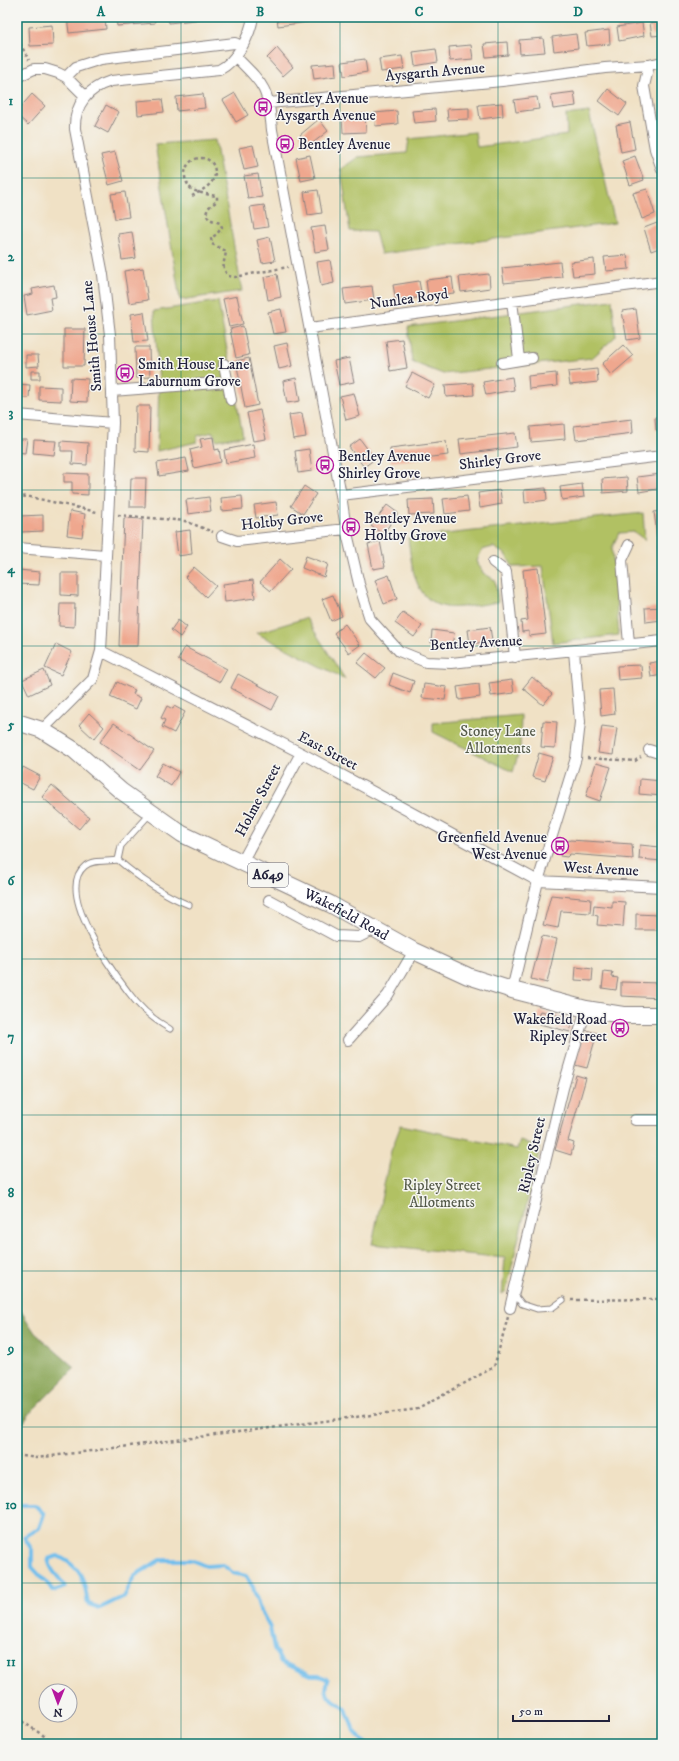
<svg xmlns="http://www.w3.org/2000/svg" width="679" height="1761" viewBox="0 0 679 1761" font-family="'IM FELL DW Pica',serif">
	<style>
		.green { fill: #b1c164; stroke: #6a7250 }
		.forest { fill: #8ca75a; stroke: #57644a }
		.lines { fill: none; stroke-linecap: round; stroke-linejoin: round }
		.stream { stroke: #73bfec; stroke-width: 4 }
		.building { fill: #efa78e }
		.lane-casing { stroke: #898280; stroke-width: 7 }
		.street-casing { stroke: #898280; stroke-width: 12 }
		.primary-casing { stroke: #898280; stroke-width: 18 }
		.path { stroke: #898280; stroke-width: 2.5; stroke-dasharray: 3 3; stroke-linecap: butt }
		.lane { stroke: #fff; stroke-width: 5 }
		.street { stroke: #fff; stroke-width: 10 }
		.primary { stroke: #fff; stroke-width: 16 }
		.grid { fill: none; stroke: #0f766e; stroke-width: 1; stroke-opacity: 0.55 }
		.labels { text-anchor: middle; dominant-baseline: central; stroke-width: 3; stroke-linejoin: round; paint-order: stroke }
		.shield { fill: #f6f6f2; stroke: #626272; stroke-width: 1 }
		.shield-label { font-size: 14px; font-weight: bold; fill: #22223b }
		.street-label { font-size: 15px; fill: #22223b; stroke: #f6f6f2 }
		.poi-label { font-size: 15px; fill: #22223b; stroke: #f6f6f2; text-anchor: start }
		.park-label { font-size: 15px; fill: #545a49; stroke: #f6f6f2 }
		.neatline { fill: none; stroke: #0f766e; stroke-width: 1.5 }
		.grid-label { font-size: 13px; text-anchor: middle; font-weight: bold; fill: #0f766e }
	</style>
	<rect width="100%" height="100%" fill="#f6f6f2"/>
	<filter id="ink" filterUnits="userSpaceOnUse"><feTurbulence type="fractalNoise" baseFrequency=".025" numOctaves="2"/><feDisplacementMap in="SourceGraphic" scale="8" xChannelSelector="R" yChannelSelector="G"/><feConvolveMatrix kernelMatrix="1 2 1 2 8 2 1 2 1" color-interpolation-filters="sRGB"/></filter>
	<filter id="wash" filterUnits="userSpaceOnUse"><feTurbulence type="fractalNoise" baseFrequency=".012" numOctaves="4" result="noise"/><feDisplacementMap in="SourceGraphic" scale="16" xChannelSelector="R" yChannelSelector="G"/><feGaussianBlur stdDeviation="0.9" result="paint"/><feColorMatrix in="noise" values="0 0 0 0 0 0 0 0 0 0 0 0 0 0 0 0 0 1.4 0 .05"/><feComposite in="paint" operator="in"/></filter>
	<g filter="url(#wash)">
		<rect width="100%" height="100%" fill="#f0e1c5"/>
		<path class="green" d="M589,112l26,111 -234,31 -6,-22 -25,-1 -9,-62 17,-12 49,-4 2,-14 66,-7 2,15 90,-12 -1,-20z
			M215,140l27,151 -62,9 -25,-156z
			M612,300l4,36 -24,22 -149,16 -31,-12 -4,-35z
			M218,301l25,135 -27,4 -3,-8 -16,4v6l-40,9 2,-69 -5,-71z
			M643,513l2,27 -11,-8 -15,1 -7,15 7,87 -66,8 -10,-77 -30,1 -8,-13 -12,-7 -11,3 -5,11 6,12 12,7 3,22c-11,2 -42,7 -52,5 -33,-6 -34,-42 -38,-69z
			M306,618l39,61 -89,-46z
			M521,715l-1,33 -7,24 -80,-40v-9z
			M401,1125l116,24 3,-8 20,7 -34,143 -4,3 3,-36 -133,-14 19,-93z"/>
		<path class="forest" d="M17,1305l18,28 40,35 -43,43 -15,20z"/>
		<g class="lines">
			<path class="stream" d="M17,1505h18l9,9 -5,14 -15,9 8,13v17l22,24 11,-4c-6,-12 -13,-12 -17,-28l10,-3c24,12 26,22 30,48l12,4 25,-12 9,-20 26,-16h31l15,6 17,-1 10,8 13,3 7,11 6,20 11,21 4,20 7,14 30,13h8l9,5 -2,9 2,7 18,13 8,22 13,13"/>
		</g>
		<g id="blocks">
			<path class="building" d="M67,17h38l1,12 -37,4z
				M116,17h38l1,6 -38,3z
				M168,17h34l1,2 -34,4z
				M277,17h30l1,5 -30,4z
				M321,17h25v1l-25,3z
				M662,22v13l-10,1 -2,-13z
				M642,23l2,13 -25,5 -2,-14z
				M52,25l1,20 -23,1 -1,-19z
				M609,30l1,14 -23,2 -2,-13z
				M576,34l2,14 -24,3 -2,-14z
				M543,38l2,14 -25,2 -1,-14z
				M507,42l1,13 -22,2 -2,-13z
				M471,45l2,14 -23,2 -1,-14z
				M277,48l16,19 -10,9 -16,-18z
				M436,49l2,13 -23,4 -2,-14z
				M402,56l2,13 -23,3 -2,-13z
				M365,59l2,13 -23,4 -2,-14z
				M335,63l1,13 -22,3 -2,-14z
				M608,89l19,15 -8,12 -20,-15z
				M574,92l2,14 -23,3 -2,-14z
				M235,93l13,22 -12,7 -13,-22z
				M32,94l13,12 -17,19 -11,-10v-4z
				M203,94l2,14 -28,3 -1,-14z
				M537,97l2,12 -23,3 -2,-12z
				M162,99l2,13 -26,3 -1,-14z
				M502,103l1,13 -23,3 -2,-14z
				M106,105l13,7 -11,21 -13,-7z
				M469,108v11l-21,1 -1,-11z
				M435,109l1,12 -22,2 -2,-12z
				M397,111l1,13 -23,2 -1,-13z
				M365,114l1,18 -23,1 -1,-17z
				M319,119l9,12 -19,15 -9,-11z
				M630,122l5,27 -14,3 -5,-27z
				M253,145l5,22 -14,3 -5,-22z
				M115,152l8,29 -14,4 -8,-30z
				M310,155l5,23 -14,3 -5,-23z
				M635,156l9,24 -14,5 -8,-24z
				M258,174l4,23 -14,2 -4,-23z
				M647,189l8,25 -13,5 -9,-26z
				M318,190l4,23 -14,2 -4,-23z
				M125,192l4,25 -14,2 -4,-25z
				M264,205l4,22 -14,2 -4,-22z
				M657,223l5,15v9l-11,4 -7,-23z
				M325,226l4,24 -14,2 -4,-24z
				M132,232l4,26 -14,2 -4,-26z
				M270,237l5,24 -13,2 -5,-23z
				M627,255l2,14 -23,2 -2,-14z
				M594,259l1,15 -22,2 -2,-14z
				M330,260l4,23 -13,3 -4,-24z
				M560,262l2,15 -58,6 -2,-15z
				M143,268l5,32 -19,3 -5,-32z
				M277,274l4,23 -13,3 -4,-23z
				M489,274l1,14 -29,4 -2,-15z
				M452,277l2,16 -26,3 -2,-16z
				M419,281l3,16 -26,4 -3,-16z
				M54,285l2,12 -6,1 2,12 -25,5 -3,-19 9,-2 -1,-5z
				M372,286l2,14 -29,4 -2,-15z
				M237,296l6,28 -14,3 -6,-28z
				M281,309l5,23 -13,2 -5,-22z
				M636,309l4,29 -13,2 -5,-29z
				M144,312l4,29 -14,1 -3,-28z
				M243,326l6,29 -13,3 -6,-29z
				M64,329h21l-1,37h-20z
				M402,339l5,29 -17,3 -4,-30z
				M287,343l5,23 -13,3 -5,-23z
				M623,345l10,11 -22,19 -9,-11z
				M135,347h14l1,30 -14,1z
				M26,355h12l1,11 -13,1z
				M249,358l9,47 -13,3 -9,-47z
				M349,358l5,24 -15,3 -5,-24z
				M597,369l1,13 -28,3 -2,-13z
				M31,371h9v8h-9z
				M412,373l23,12 -7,13 -23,-12z
				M556,373l1,13 -28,3 -1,-13z
				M512,377l2,13 -28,5 -3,-13z
				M71,378l17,1 -1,23 -17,-1z
				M296,378l4,23 -13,2 -4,-22z
				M473,383l1,12 -28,2 -1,-12z
				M17,384l13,1 -1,13h-12z
				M39,386l22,1v14l-22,-1z
				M354,393l6,23 -14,4 -6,-24z
				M136,406h14l-1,46 -14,-1z
				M260,410l6,29 -13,2 -6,-28z
				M302,413l4,24 -13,2 -4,-24z
				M662,416v14h-6l-1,-13z
				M632,419l1,14 -57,7 -2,-14z
				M564,424l1,15 -34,3 -1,-15z
				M515,433l2,14 -56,7 -2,-15z
				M213,437l2,13 4,-1 2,13 -27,6 -4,-18 12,-3 -2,-8z
				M17,439h10l-2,14 -8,-1z
				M360,439l15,20 -11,8 -15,-20z
				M34,440l22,1 -2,14 -21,-2z
				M61,441l27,2 -1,22 -15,-1 1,-13h-12z
				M446,441l2,14 -57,7 -1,-14z
				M253,444l2,14 -29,5 -2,-13z
				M309,449l3,22 -14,2 -3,-22z
				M186,458l3,13 -30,5 -2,-13z
				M64,473l24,1v21l-16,-1v-12h-8z
				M661,474l1,14 -23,4 -2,-15z
				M627,477l1,14 -25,2 -1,-14z
				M131,478h15l-1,29h-15z
				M582,484l2,13 -22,3 -2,-13z
				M304,486l12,8 -13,20 -12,-8z
				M546,488l1,12 -22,3 -1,-13z
				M500,490l2,14 -22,4 -2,-15z
				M242,496l1,13 -21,2 -1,-13z
				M467,496l2,15 -24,3 -2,-15z
				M209,497l2,14 -23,3 -2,-14z
				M433,499l1,15 -25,1 -1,-15z
				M276,502l2,13 -22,3 -2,-13z
				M387,505l11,8 -15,21 -12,-8z
				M70,511l15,3 -3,23 -15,-2z
				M662,511v29l-4,1 -4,-29z
				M43,515v16l-22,1 -1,-16z
				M124,518l19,1 -5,127h-19z
				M190,530l2,24 -14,2 -3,-24z
				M380,541l5,26 -12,2 -5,-25z
				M658,546h4v30h-1z
				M306,556l22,8 -4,13 -22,-9z
				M280,559l11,10 -20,22 -11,-9z
				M194,567l22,19 -10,11 -21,-20z
				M538,568l8,66 -17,2v-5l-7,1 -1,-11 7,-1 -5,-50z
				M18,570l22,2 -1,13 -22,-1z
				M61,573h17v23l-17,-1z
				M389,575l8,24 -13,5 -9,-24z
				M253,580l2,18 -30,4 -2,-18z
				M333,595l9,21 -11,5 -9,-22z
				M60,604h15l-1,23 -15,-1z
				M662,607v13l-16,2 -1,-14z
				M403,612l19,14 -8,11 -19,-14z
				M178,620l9,7 -7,10 -9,-7z
				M345,624l15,21 -11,8 -15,-20z
				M490,627l2,14 -22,3 -2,-14z
				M432,630l22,3 -2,13 -21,-3z
				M56,644l16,8 -11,23 -16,-7z
				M185,647l42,22 -7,13 -42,-22z
				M366,653l19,15 -9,10 -19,-15z
				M662,661v14l-11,2 -2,-14z
				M641,665l1,13 -24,2 -1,-14z
				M44,670l6,15 -21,10 -7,-15z
				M393,673l21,8 -4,12 -21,-8z
				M238,674l41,22 -7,14 -41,-22z
				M532,677l20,17 -9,11 -20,-17z
				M512,680l2,13 -23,3 -2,-13z
				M117,682l18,8 -2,4 8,4 -5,11 -26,-12z
				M424,684l23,3 -2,13 -23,-2z
				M479,684l1,13 -21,3 -2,-13z
				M613,689l2,25 -14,2 -2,-26z
				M167,706l6,3 1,-3 11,6 -11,21 -12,-6 3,-7 -4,-2z
				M89,713l15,14 -10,12 -15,-14z
				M543,721l14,1 -2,26 -14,-1z
				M114,723l40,28 -14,19 -40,-28z
				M602,726l15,2 -4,27 -15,-2z
				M539,753l14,4 -8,24 -13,-4z
				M163,763l16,9 -8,14 -16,-10z
				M596,763l15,4 -11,34 -14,-5z
				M23,767l17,9 -7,13 -16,-8z
				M640,779l22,2v15l-23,-2z
				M52,785l37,32 -10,12 -37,-32z
				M661,839l1,22 -23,-2 1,-14 20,2z
				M570,840l62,4 1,15 -63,-5 -3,3 -7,-1 3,-12z
				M551,895l40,4 -1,14 -29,-2 -3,17 -15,-3z
				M612,901l13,1 -2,25 -26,-2 1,-9 -5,-1 1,-10 18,2z
				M636,914l23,1v15h-23z
				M542,936l15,3 -10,44 -16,-4z
				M576,967l17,2 -1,12 -17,-1z
				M604,972l9,1 -1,4 6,1 -2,12 -14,-2z
				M621,982l41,1v15l-41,-2z
				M540,1011l33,8 -3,13 -34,-9z
				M585,1030l12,3 -10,35 -12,-3z
				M576,1075l10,3 -18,63 6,2 -3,12 -16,-5z"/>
		</g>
	</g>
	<g filter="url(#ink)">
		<use href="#blocks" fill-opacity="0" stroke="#898280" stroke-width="1"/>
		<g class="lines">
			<g class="lane-casing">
				<path id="lane" d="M150,814l-29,32 -3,14c22,19 44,34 71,45
					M118,860c-11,2 -25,-1 -33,6 -31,25 27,105 44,127 11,15 25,27 41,36
					M514,1294l8,10 15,5 15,-1 11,-8"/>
			</g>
			<g class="street-casing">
				<path id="street" d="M236,57c29,29 32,31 36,73l69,365 5,34 13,55 11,35 29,32 27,11 25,1 211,-22
					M649,65l-5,21 11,63 7,20
					M17,77l17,-8h11l13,4 8,4 19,19
					M66,77l10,-10 25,-8 134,-16 6,3
					M269,103l233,-22 103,-13 44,-3 13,-3
					M512,301l7,58
					M310,328l352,-47
					M502,363l30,-5
					M224,364l7,36
					M112,391l116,-9
					M17,415l96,8
					M341,495l321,-39
					M222,536l15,5 109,-12
					M17,548l88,7
					M493,562l13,10 9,85
					M629,644l-7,-84 7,-15
					M101,651l200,102 237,128 124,6
					M42,730l51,-51 8,-28 12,-228 -3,-88 -7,-60 -28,-146c-1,-24 13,-41 36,-48l108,-11c18,-9 31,-34 34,-53
					M649,750l13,4
					M242,862l59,-109
					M269,900l67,36 23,1 14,-7
					M512,990l26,-109 38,-123 4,-36 -6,-71
					M348,1040l40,-45 26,-44
					M635,1120h27
					M510,1308l53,-220 23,-79"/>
			</g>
			<g class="primary-casing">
				<g id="primary">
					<path id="s1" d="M17,722l25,8 32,20 47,41 61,43 148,70 84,47 54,25 44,14 74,19 37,6h39"/>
				</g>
			</g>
			<path class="path" d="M17,38l12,22
				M192,196c9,-5 23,-12 23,-23 0,-22 -32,-19 -30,4 1,5 4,11 8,13 7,3 16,5 24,6v5l-9,7 -2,6 3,5 11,4 2,4 -5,7 -6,4 1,6 14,7c-1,12 -6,13 2,25l7,1 53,-10
				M17,496l13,1 67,15
				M118,515l67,6 28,11
				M587,758l48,3 6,-4
				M571,1300l91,-1
				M17,1455l19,3 382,-49 76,-42 14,-50
				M17,1718l39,26"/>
			<use href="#lane" class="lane"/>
			<use href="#street" class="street"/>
			<use href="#primary" class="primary"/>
		</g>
	</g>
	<path class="grid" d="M181,17v1727M340,17v1727M498,17v1727M17,178h645M17,334h645M17,490h645M17,646h645M17,802h645M17,959h645M17,1115h645M17,1271h645M17,1427h645M17,1583h645"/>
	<defs>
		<g id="bus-ring" transform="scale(0.9)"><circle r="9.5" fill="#f6f6f2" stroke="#b5179e" stroke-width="1.5"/><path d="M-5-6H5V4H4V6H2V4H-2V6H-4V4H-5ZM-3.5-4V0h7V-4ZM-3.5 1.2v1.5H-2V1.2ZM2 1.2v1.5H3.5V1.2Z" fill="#b5179e"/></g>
	</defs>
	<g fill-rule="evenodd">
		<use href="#bus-ring" x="263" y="107"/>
		<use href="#bus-ring" x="285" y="144"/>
		<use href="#bus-ring" x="125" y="373"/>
		<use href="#bus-ring" x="325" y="465"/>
		<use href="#bus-ring" x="351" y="527"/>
		<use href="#bus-ring" x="560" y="846"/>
		<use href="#bus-ring" x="620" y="1028"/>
	</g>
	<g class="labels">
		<rect class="shield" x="248" y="863" width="40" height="24" rx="3"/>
		<g class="shield-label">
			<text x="268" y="875">A649</text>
		</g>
		<g class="street-label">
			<text transform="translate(435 72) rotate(-5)">Aysgarth Avenue</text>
			<text transform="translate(409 299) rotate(-8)">Nunlea Royd</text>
			<text transform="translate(92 336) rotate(-95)">Smith House Lane</text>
			<text transform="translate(500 460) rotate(-7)">Shirley Grove</text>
			<text transform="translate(282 521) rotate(-6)">Holtby Grove</text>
			<text transform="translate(476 643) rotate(-3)">Bentley Avenue</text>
			<text transform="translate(328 751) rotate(28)">East Street</text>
			<text transform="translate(258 800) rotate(-62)">Holme Street</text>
			<text transform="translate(601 869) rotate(3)">West Avenue</text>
			<text stroke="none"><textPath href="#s1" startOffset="384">Wakefield Road</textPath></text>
			<text transform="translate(532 1155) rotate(-77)">Ripley Street</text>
		</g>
		<g class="poi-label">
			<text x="276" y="98">Bentley Avenue<tspan x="276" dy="17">Aysgarth Avenue</tspan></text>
			<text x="298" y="144">Bentley Avenue</text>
			<text x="138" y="364">Smith House Lane<tspan x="138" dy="17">Laburnum Grove</tspan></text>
			<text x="338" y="456">Bentley Avenue<tspan x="338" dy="17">Shirley Grove</tspan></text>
			<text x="364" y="518">Bentley Avenue<tspan x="364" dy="17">Holtby Grove</tspan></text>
			<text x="547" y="837" text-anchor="end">Greenfield Avenue<tspan x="547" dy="17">West Avenue</tspan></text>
			<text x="607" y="1019" text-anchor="end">Wakefield Road<tspan x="607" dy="17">Ripley Street</tspan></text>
		</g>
		<g class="park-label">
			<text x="498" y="731">Stoney Lane<tspan x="498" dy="17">Allotments</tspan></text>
			<text x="442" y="1185">Ripley Street<tspan x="442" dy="17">Allotments</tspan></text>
		</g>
	</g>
	<rect width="679" height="1761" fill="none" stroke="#f6f6f2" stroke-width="44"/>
	<g transform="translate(58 1703) rotate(181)"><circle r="19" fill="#f6f6f2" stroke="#a1a1a9"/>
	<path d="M0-3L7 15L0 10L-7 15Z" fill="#b5179e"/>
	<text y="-6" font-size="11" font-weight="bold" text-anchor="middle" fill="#22223b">N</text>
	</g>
	<path d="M513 1715v6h96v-6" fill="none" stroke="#22223b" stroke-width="2"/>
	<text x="519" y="1715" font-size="12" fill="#22223b" stroke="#f6f6f2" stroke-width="3" paint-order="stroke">50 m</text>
	<rect x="22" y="22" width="635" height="1717" class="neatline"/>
	<g class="grid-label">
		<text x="101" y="16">A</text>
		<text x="260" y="16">B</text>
		<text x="419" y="16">C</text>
		<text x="578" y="16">D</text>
		<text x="11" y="105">1</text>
		<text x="11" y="261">2</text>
		<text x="11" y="417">3</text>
		<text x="11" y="573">4</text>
		<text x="11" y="729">5</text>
		<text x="11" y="885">6</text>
		<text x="11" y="1041">7</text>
		<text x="11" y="1197">8</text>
		<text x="11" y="1353">9</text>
		<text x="11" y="1509">10</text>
		<text x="11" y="1666">11</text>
	</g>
</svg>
